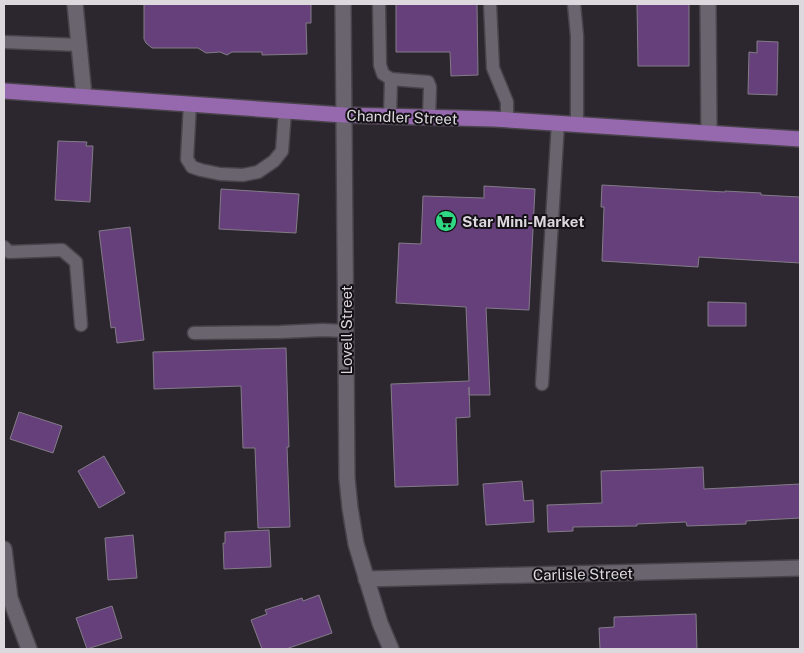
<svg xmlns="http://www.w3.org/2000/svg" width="804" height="653" viewBox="0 0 804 653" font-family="'Public Sans',sans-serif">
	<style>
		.building { fill: #66407a; stroke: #837c87 }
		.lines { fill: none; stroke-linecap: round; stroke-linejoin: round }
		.service-casing { stroke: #49434b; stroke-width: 15 }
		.minor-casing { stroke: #49434b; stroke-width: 18 }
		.primary-casing { stroke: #49434b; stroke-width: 18 }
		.service { stroke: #6a646e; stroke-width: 12 }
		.minor { stroke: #6a646e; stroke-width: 15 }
		.primary { stroke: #9669ae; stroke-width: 15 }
		.labels { text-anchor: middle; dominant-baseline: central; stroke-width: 4; stroke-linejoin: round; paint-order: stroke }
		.street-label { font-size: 15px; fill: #dcd8de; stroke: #131115 }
		.poi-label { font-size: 15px; font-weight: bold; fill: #dcd8de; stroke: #131115; text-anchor: start }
	</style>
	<rect width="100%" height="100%" fill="#2c262f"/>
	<path class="building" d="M144,4h167v19h-5l1,31 -45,1v-3h-30l-5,3 -7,-3 -14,1 -8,-5h-46l-6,-5 -2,-4z
		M396,4h81l1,71 -27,1 -1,-24h-54z
		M637,4h52v62h-51z
		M757,41l21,1 -1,53 -29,-1 1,-42 8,1z
		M58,141l29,1 -1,4h7l-3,56 -35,-2z
		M602,185l123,7v-1l36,2v2l39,2v66l-101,-6 -1,10 -96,-6 2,-54h-3z
		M484,186l51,3 -6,121 -43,-2 4,87h-21v-8l1,30 -14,1 2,67 -63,2 -4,-103 78,-3 -3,-74 -70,-4 3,-60 22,1 2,-48 61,2z
		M221,189l78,5 -3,39 -77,-4z
		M130,227l14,113 -27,3 -2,-16 -4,1 -12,-97z
		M708,302l38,1v23h-38z
		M286,348l3,99h-2l3,80 -32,1 -3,-80h-12l-2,-62 -87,3 -1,-37z
		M19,412l43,14 -9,27 -43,-14z
		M104,456l21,37 -26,15 -21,-37z
		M703,467l1,22 96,-5v34l-54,3v3l-59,2 -1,-4 -49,2v2l-64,1v4l-25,1 -1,-27 55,-2 -1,-32 61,-2z
		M522,481l2,20 9,-1 1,22 -48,3 -3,-41z
		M269,530l2,37 -47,2 -1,-26h2v-11z
		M133,535l4,43 -29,2 -3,-42z
		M319,595l13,38 -46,16h-24l-11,-29 16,-6 -2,-4 37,-12 1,3z
		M112,606l10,32 -35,11 -11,-31z
		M696,614l1,35h-97l-1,-21 15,-1v-10z"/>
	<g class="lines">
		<g class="service-casing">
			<path id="service" d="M379,4l1,61 3,9 8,5 37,3 2,5 -1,31
				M490,4l3,64 14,34v18
				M574,4l3,32v89
				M4,42l75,3
				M190,104l-3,55 5,8 9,3 19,4 23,1 15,-3 16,-11 8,-10 3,-40
				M390,116l1,-37
				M4,247l5,5 53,-2 14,12 5,63
				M194,333l86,-1 43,-2 23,1
				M542,384l16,-261"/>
		</g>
		<g class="minor-casing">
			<path id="minor" d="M75,4l9,92
				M343,4l4,474 3,30 6,36 24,79 11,26
				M708,4l1,129
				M4,549l6,49 19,51
				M366,579l434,-11"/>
		</g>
		<g class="primary-casing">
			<path id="primary" d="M4,91l340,24 150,4 306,20"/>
		</g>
		<use href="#service" class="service"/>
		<use href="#minor" class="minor"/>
		<use href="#primary" class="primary"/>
	</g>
	<defs>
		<g id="supermarket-disc" transform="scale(1.125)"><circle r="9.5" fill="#2fd883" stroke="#131115"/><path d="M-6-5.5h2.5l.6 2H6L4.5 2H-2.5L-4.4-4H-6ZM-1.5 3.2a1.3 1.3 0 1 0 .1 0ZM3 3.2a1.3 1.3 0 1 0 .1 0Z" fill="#111"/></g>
	</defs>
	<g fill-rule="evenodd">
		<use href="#supermarket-disc" x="446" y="221"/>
	</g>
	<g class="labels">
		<g class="street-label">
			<text transform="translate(402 117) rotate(2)">Chandler Street</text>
			<text transform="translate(346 330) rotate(-90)">Lovell Street</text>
			<text transform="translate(583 574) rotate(-1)">Carlisle Street</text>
		</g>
		<g class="poi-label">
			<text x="462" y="221">Star Mini-Market</text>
		</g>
	</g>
	<rect width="804" height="653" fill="none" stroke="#dcd8de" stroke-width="10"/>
</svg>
